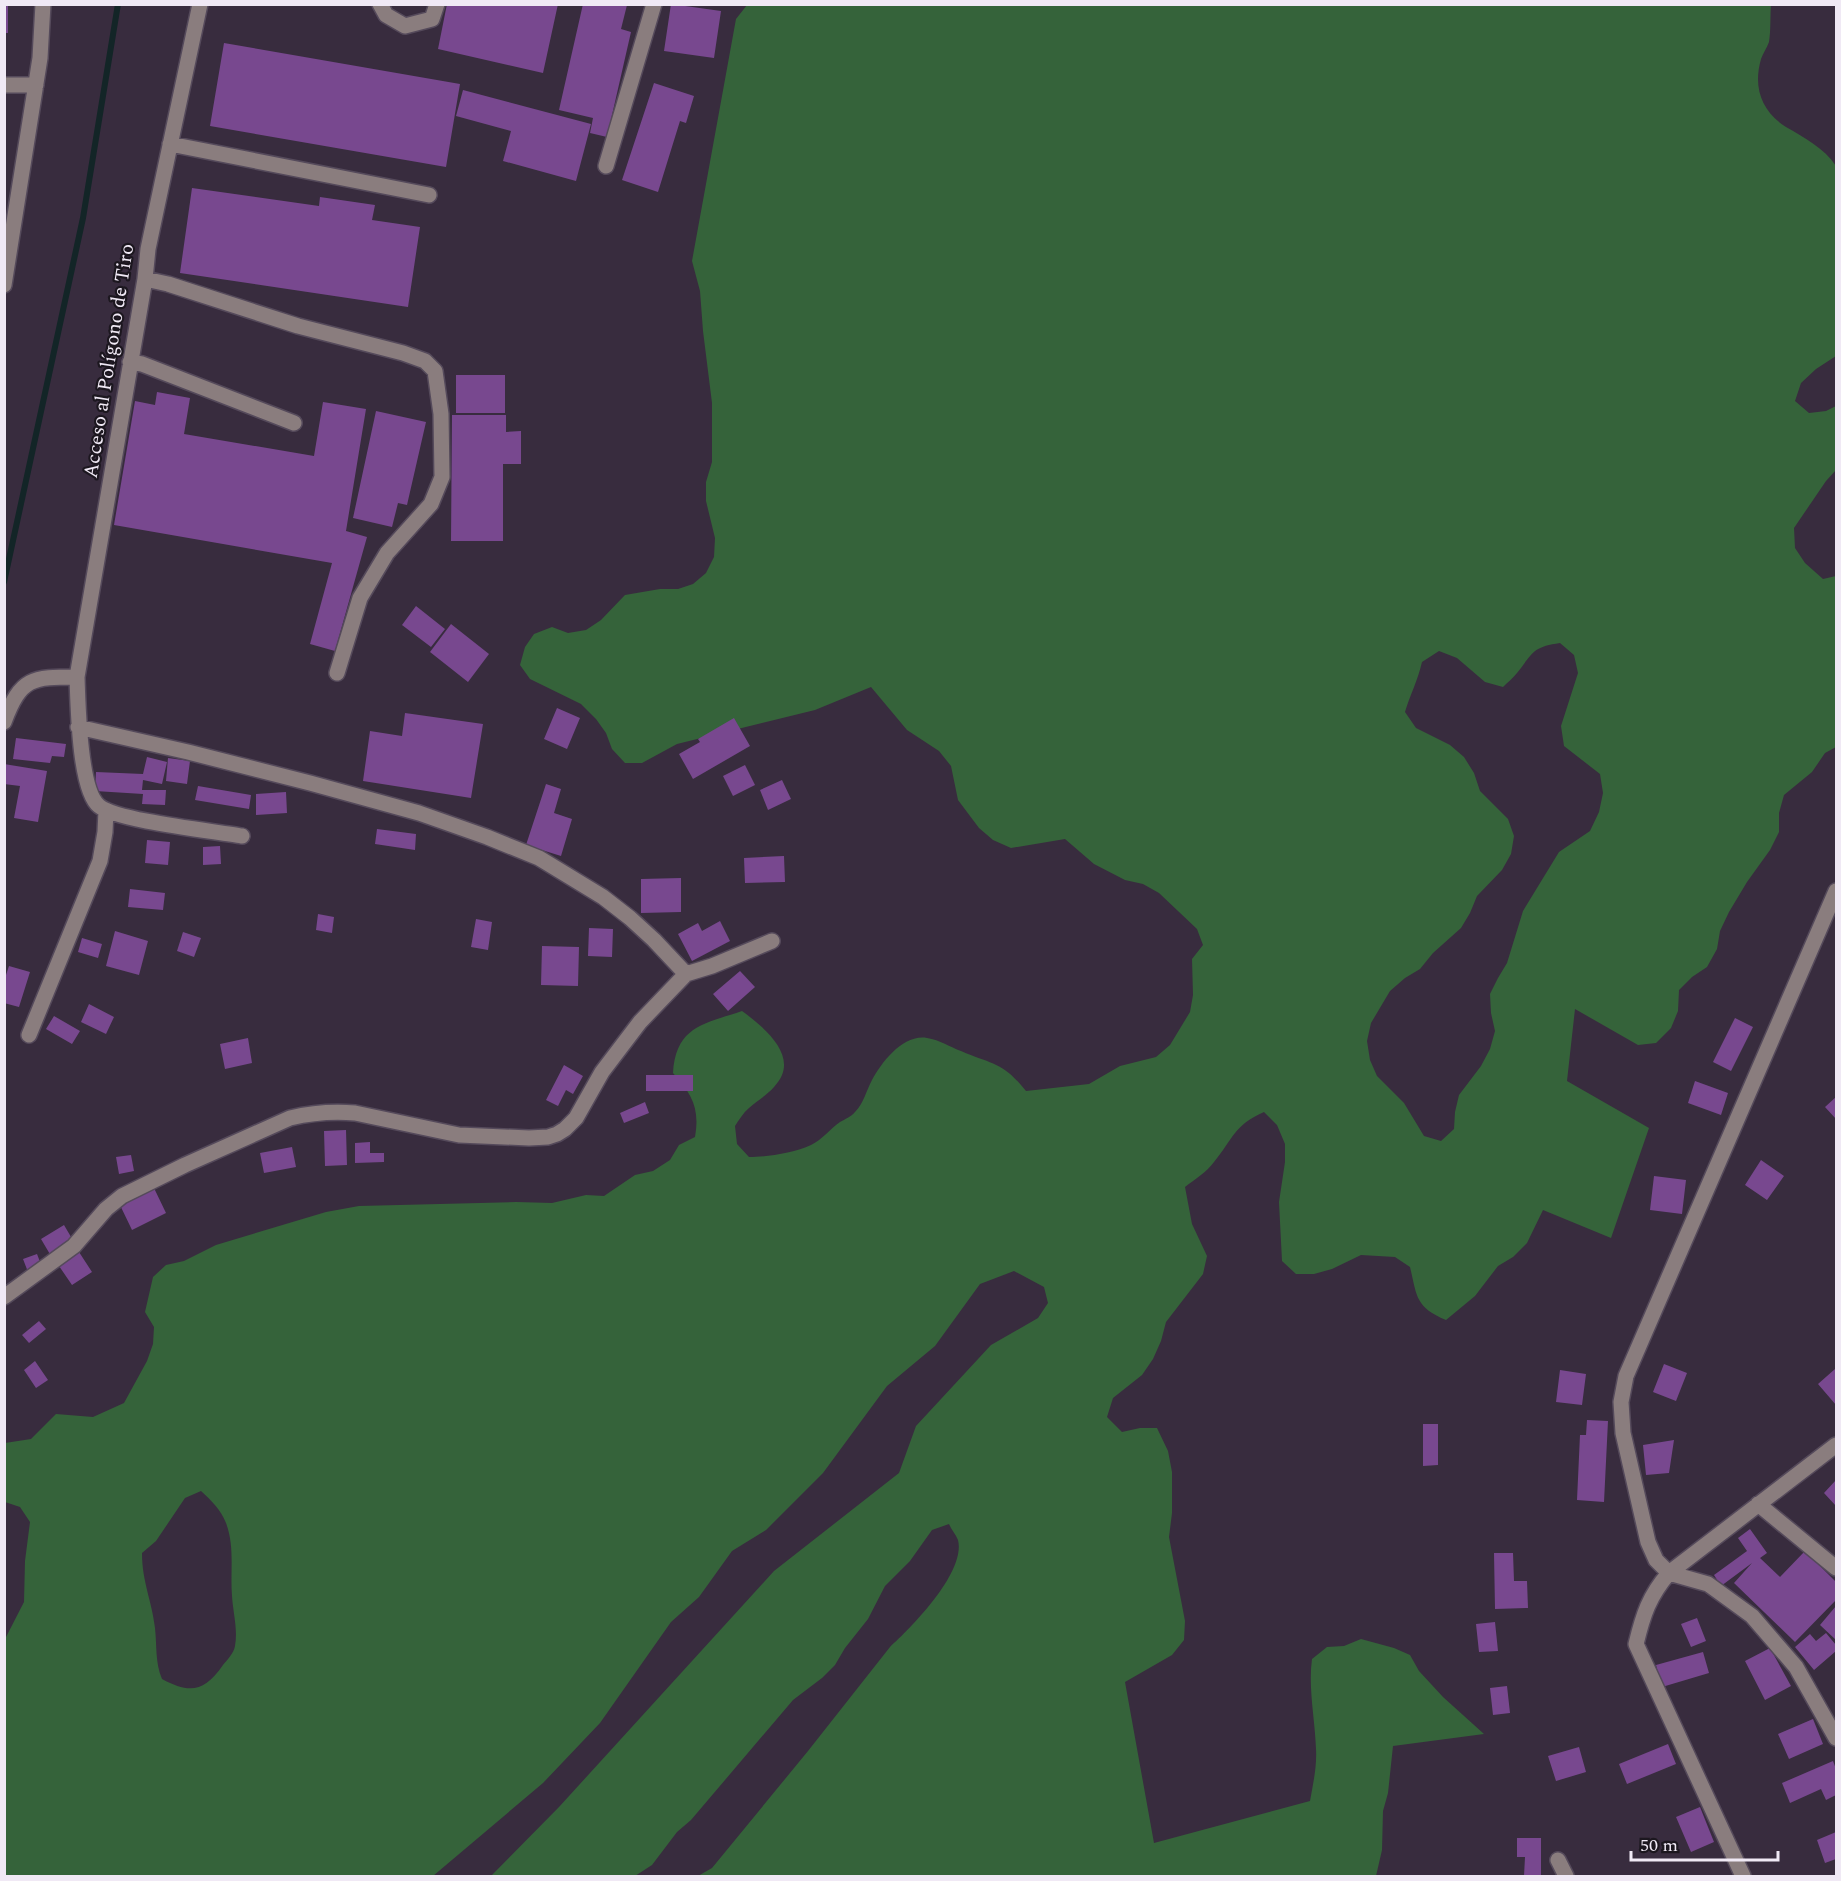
<svg xmlns="http://www.w3.org/2000/svg" width="1841" height="1881" viewBox="0 0 1841 1881" font-family="Spectral,serif">
	<style>
		.green { fill: #35633a; fill-rule: evenodd }
		.lines { fill: none; stroke-linecap: round; stroke-linejoin: round }
		.stream { stroke: #132527; stroke-width: 6 }
		.building { fill: #78488f }
		.minor-casing { stroke: #554a5b; stroke-width: 18 }
		.minor { stroke: #8a7d7e; stroke-width: 15 }
		.labels { text-anchor: middle; dominant-baseline: central; stroke-width: 4.5; stroke-linejoin: round; paint-order: stroke }
		.street-label { font-size: 20px; fill: #f0e9f5; stroke: #1c171f }
	</style>
	<rect width="100%" height="100%" fill="#382c3e"/>
	<path class="green" d="M747,5h1024c-1,11 0,25 -2,37 -2,6 -6,11 -8,17 -8,28 0,52 25,68 19,11 38,21 50,39v190l-20,13 -15,14 -6,18 14,12 17,-2 10,-5v64l-10,11 -32,47 1,20 10,15 18,16 13,-3v171l-11,6 -13,19 -28,23 -5,18v19l-9,18 -23,32 -18,30 -9,19 -3,18 -10,18 -15,10 -13,13 -1,21 -7,17 -15,15 -18,2 -63,-36 -8,72 82,47 -38,110 -68,-28 -16,33 -14,14 -15,9 -23,30 -29,24c-31,-13 -29,-24 -36,-53l-15,-10 -34,-2 -29,14 -18,5h-18l-14,-13 -3,-59 6,-40v-18l-8,-19 -13,-13c-30,13 -31,27 -50,50 -7,10 -19,17 -29,25l7,37 15,32 -4,18 -37,48 -5,19 -8,18 -11,16 -29,23 -6,19 15,15 18,-4h17l11,23 4,21v41l-3,24 16,84 -1,19 -12,15 -47,27 29,161 156,-42c3,-17 7,-34 6,-52 -1,-30 -8,-61 -4,-90l15,-12 17,-1 17,-7 33,9 16,7 9,16 24,26 41,37 -91,12 -5,47 -5,18 -1,39 -6,26h-678l14,-8 96,-117 82,-104c22,-20 76,-75 68,-107 -2,-5 -7,-11 -9,-16l-17,6 -22,31 -25,25 -17,33 -23,29 -10,17 -13,13 -29,22 -102,120 -14,12 -25,33 -17,11h-144l68,-69 215,-236 125,-98 17,-47 75,-81 47,-27 10,-15 -4,-16 -30,-16 -34,13 -45,62 -48,40 -64,87 -57,57 -34,21 -33,46 -28,25 -71,101 -57,60 -110,93h-428v-237l19,-37 1,-41 5,-39 -10,-15 -15,-5v-59l26,-4 25,-25 37,3 31,-14 23,-42 6,-17 1,-17 -9,-15 8,-35 13,-12 18,-4 32,-16 110,-33 33,-6 157,-4 36,1 34,-8 18,1 31,-21 18,-4 17,-11 9,-15 16,-8c5,-29 -3,-43 -22,-64 3,-47 31,-49 69,-62 23,17 60,47 32,76 -7,8 -17,14 -25,21 -6,5 -10,12 -14,18l2,18 12,13c18,0 45,-4 62,-12 11,-5 19,-16 29,-23 5,-3 11,-5 15,-10 9,-9 11,-21 17,-32 10,-18 31,-46 55,-42 13,2 23,9 34,13 32,14 41,10 65,40l63,-7 31,-18 36,-9 14,-12 20,-33 3,-17 -1,-36 11,-14 -6,-16 -38,-36 -16,-9 -18,-4 -31,-16 -29,-25 -54,9 -18,-8 -14,-12 -21,-28 -7,-34 -12,-15 -32,-21 -36,-43 -56,23 -138,34 -35,19h-17l-13,-14 -6,-16 -10,-14 -15,-15 -51,-25 -10,-14 5,-18 9,-13 18,-7 16,6 18,-3 15,-10 24,-25 35,-6h18l15,-5 13,-11 8,-16 1,-19 -9,-37v-19l6,-20v-59l-9,-72 -3,-40 -8,-30 44,-242zM1560,643l14,12 4,18 -17,53 3,20 36,28 3,19 -4,19 -9,19 -31,21 -36,59 -16,52 -9,15 -8,16 1,19 4,18 -5,18 -9,17 -22,29 -4,17 -1,17 -13,12 -17,-5 -20,-33 -27,-27 -7,-16 -3,-19 4,-18 19,-32 15,-13 15,-9 13,-16 28,-25 9,-15 7,-17 25,-26 9,-16 3,-18 -6,-17 -28,-28 -6,-18 -10,-16 -14,-12 -34,-17 -11,-16c5,-17 13,-32 17,-50l17,-11 18,7 28,24 18,5c4,-4 10,-9 14,-14 16,-20 15,-26 43,-30zM201,1491c10,9 20,19 25,32 9,24 4,48 6,73 1,17 6,33 3,50 -1,7 -8,14 -12,19 -19,27 -33,29 -61,14 -7,-17 -5,-33 -7,-51 -3,-27 -13,-46 -13,-75l14,-12 29,-43z"/>
	<g class="lines">
		<path class="stream" d="M4,582l79,-364 35,-214"/>
	</g>
	<path class="building" d="M4,4h4v29h-4z
		M447,4h111l-15,69 -105,-24z
		M583,4l44,1 -6,24 10,3 -24,105 -17,-4 3,-15 -34,-8z
		M671,4l50,7 -7,47 -50,-7z
		M224,43l236,41 -14,83 -236,-41z
		M654,83l40,13 -8,27 -6,-2 -22,71 -36,-12z
		M463,90l128,34 -15,57 -73,-20 8,-30 -55,-15z
		M192,188l127,18 1,-9 55,8 -3,15 48,7 -12,80 -228,-34z
		M456,375h49v38h-49z
		M157,392l33,6 -6,36 130,22 9,-54 43,7 -20,122 21,6 -32,114 -25,-7 22,-81 -218,-38 21,-124 20,4z
		M376,411l50,11 -19,83 -9,-2 -6,24 -39,-9z
		M452,415h54v17l15,-1v33h-18v77h-52z
		M416,606l29,23 -14,18 -29,-22z
		M451,624l38,30 -21,28 -38,-30z
		M557,708l23,10 -13,31 -23,-10z
		M405,713l78,11 -12,74 -108,-17 7,-50 32,5z
		M734,718l16,28 -57,33 -14,-25 21,-12 -2,-3z
		M16,738l50,6 -2,13 -12,-1 -2,7 -37,-4z
		M147,757l20,5 -5,22 -19,-4 -1,10h24l-1,15 -23,-1 1,-10 -48,-3 1,-19 47,2z
		M168,758l22,3 -3,23 -21,-3z
		M4,764l43,7 -9,51 -24,-4 6,-32 -16,-2z
		M745,765l10,20 -22,11 -10,-20z
		M782,780l9,19 -23,11 -8,-20z
		M546,784l15,5 -7,24 18,6 -11,37 -35,-11z
		M198,786l53,9 -2,14 -54,-9z
		M286,792l1,21 -31,2v-21z
		M377,829l39,5 -1,16 -40,-6z
		M147,840l23,2 -2,23 -23,-2z
		M220,846l1,18 -18,1v-18z
		M784,856l1,26 -40,1 -1,-25z
		M681,878v34l-40,1v-34z
		M130,889l35,4 -2,17 -35,-3z
		M318,914l16,3 -2,16 -16,-3z
		M476,919l16,3 -4,28 -17,-3z
		M720,921l10,20 -38,20 -14,-27 20,-11 4,8z
		M589,928l24,1 -1,28 -24,-1z
		M115,931l33,10 -9,34 -33,-9z
		M183,932l18,6 -7,19 -17,-6z
		M82,938l20,6 -4,14 -20,-6z
		M542,946l37,1 -1,39 -37,-1z
		M9,966l21,6 -11,35 -15,-4v-22z
		M740,971l15,16 -27,24 -15,-17z
		M89,1004l25,13 -8,17 -25,-12z
		M54,1016l26,15 -8,13 -26,-15z
		M1735,1018l18,9 -22,44 -18,-9z
		M248,1038l4,25 -27,6 -5,-25z
		M564,1065l19,11 -10,18 -7,-4 -8,16 -12,-6z
		M646,1075h47v16h-47z
		M1695,1081l33,12 -7,22 -33,-12z
		M1836,1097v22l-11,-12z
		M645,1102l4,11 -25,10 -4,-10z
		M346,1130l1,35 -22,1 -1,-35z
		M370,1142v11h14v9l-29,1v-20z
		M292,1147l4,20 -32,6 -4,-20z
		M131,1155l3,16 -15,3 -3,-17z
		M1761,1160l23,16 -17,24 -22,-15z
		M1654,1176l32,4 -4,34 -32,-4z
		M153,1186l13,27 -34,17 -13,-27z
		M64,1225l10,17 -23,14 -10,-17z
		M79,1252l13,20 -20,13 -13,-19z
		M37,1254l5,13 -14,5 -5,-13z
		M39,1321l7,8 -17,14 -7,-8z
		M35,1361l13,19 -12,8 -12,-18z
		M1664,1364l23,9 -11,28 -23,-9z
		M1835,1369l1,2v34l-18,-21z
		M1560,1370l26,4 -4,31 -26,-3z
		M1587,1420l21,1 -4,81 -27,-2 3,-65h6z
		M1423,1424h15v41l-15,1z
		M1674,1440l-5,33 -23,2 -3,-30z
		M1836,1480v26l-12,-13z
		M1750,1529l17,24 -7,5 20,19 25,-26 31,31v18l-41,42 -61,-59 18,-20 -31,23 -7,-11 33,-24 -9,-13z
		M1494,1553h19l1,28h13l1,27 -33,1z
		M1836,1606v34l-16,-15z
		M1697,1618l9,23 -15,6 -10,-23z
		M1495,1622l3,29 -19,1 -3,-28z
		M1826,1633l10,12v6l-22,19 -19,-23 15,-13 6,7z
		M1770,1648l21,38 -26,14 -20,-39z
		M1703,1652l6,21 -47,14 -6,-22z
		M1507,1686l3,27 -17,2 -3,-27z
		M1813,1719l10,25 -34,15 -11,-25z
		M1668,1744l8,20 -49,20 -8,-20z
		M1579,1747l7,25 -30,9 -8,-25z
		M1833,1761l3,8v26l-10,5 -5,-11 -31,14 -8,-20z
		M1700,1807l14,35 -23,10 -15,-35z
		M1836,1832v27l-11,4 -8,-23z
		M1517,1838h24v38h-17l1,-19h-8z"/>
	<g class="lines">
		<g class="minor-casing">
			<path id="minor" d="M200,4l-52,245 -3,30 -68,398c1,26 2,113 22,129 18,15 115,25 143,30
				M380,4l6,11 19,11 27,-7 5,-15
				M4,85h32
				M170,144l259,51
				M606,166l48,-162
				M145,279l23,5 130,42 105,27 22,8 10,10 6,43 1,63 -11,27 -44,49 -27,45 -23,75
				M4,285l36,-227 3,-54
				M130,362l12,2 152,59
				M4,722c17,-45 28,-45 73,-45
				M78,727l110,25 122,31 109,30 68,24 52,21 64,39 27,21 24,22 32,34
				M1836,891l-210,485 -5,26 2,31 25,109 8,18 13,13 39,11 44,32 44,51 40,71
				M29,1035l71,-174 5,-29 1,-22
				M4,1297l70,-51 32,-37 16,-13 63,-31 105,-47c21,-5 42,-7 65,-5l104,22 70,3 19,-1 9,-3 8,-5 11,-11 26,-46 38,-50 46,-48 26,-8 60,-25
				M1758,1504l78,64
				M1558,1860l8,16
				M1743,1876l-107,-232c7,-29 13,-48 33,-71l167,-128"/>
		</g>
		<use href="#minor" class="minor"/>
	</g>
	<g class="labels">
		<g class="street-label">
			<text transform="translate(109 361) rotate(-81)">Acceso al Polígono de Tiro</text>
		</g>
	</g>
	<rect width="1841" height="1881" fill="none" stroke="#f0e9f5" stroke-width="12"/>
	<path d="M1631 1851v9h147v-9" fill="none" stroke="#f0e9f5" stroke-width="3"/>
	<text x="1640" y="1851" font-size="18" fill="#f0e9f5" stroke="#1c171f" stroke-width="4.5" paint-order="stroke">50 m</text>
</svg>
